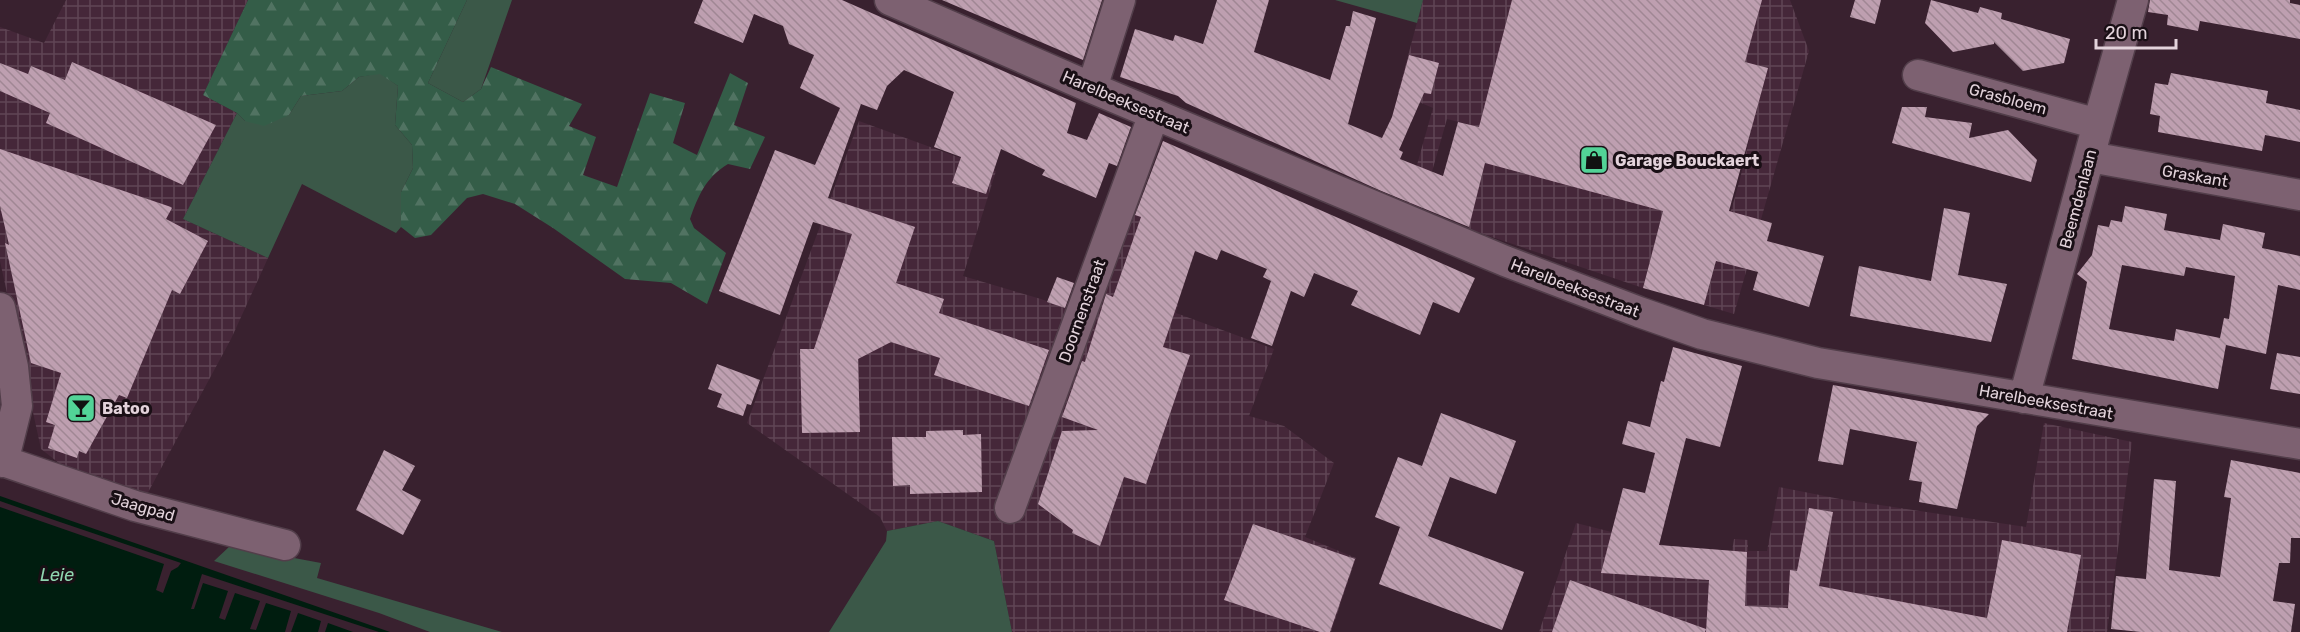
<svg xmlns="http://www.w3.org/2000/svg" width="2300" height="632" viewBox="0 0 2300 632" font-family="Rubik,sans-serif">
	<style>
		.industrial { fill: url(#industrial-grid) }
		.grass { fill: #3b5848 }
		.forest { fill: url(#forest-firs) }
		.water { fill: #001d0f }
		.pier { fill: #39212f }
		.building { fill: url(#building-back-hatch); fill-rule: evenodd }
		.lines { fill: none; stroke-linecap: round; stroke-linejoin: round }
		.minor-casing { stroke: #523e4a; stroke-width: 33 }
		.minor { stroke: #7d6171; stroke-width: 30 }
		.labels { text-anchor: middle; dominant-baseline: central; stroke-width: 6; stroke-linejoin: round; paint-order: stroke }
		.street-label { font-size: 16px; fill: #e3d3db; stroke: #190f15 }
		.poi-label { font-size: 16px; font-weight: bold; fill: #e3d3db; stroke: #190f15; text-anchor: start }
		.water-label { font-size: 18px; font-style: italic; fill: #8fd5af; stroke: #190f15 }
	</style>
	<defs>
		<pattern id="industrial-grid" width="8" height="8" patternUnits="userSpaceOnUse" patternTransform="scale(1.5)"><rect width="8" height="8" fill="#452739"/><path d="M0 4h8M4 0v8" fill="none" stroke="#604555"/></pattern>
		<pattern id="forest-firs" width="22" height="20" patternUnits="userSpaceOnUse" patternTransform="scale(1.5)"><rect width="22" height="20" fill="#345d48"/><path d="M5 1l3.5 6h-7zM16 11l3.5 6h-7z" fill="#517362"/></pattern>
		<pattern id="building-back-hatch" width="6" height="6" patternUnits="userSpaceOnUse" patternTransform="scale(1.5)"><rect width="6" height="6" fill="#be9fb0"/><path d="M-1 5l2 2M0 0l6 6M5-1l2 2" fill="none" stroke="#a08794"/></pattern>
	</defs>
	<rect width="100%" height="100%" fill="#39212f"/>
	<path class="industrial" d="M66,0h182l-45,95 34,18 -54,106 85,39 -37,81 -86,159 -81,-31 -23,-18 -41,-188v-234l44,16z
		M1423,0h367l19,51 -75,263 -30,-9 36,-126 12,-52 -66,102 -26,-7 -17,66 -175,-59 19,-73 -8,-29 -32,-8 -26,91 -15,-6 27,-96 -35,-15z
		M859,121l137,50 -33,105 78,23 34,13 64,-180 22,8 -26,75 17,4 27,80 -3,14 98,36 -25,67 35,10 50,37 -29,74 51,21 -25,74h-319l-18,-91 -56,-20 -51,10 -7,-14 -133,-94z
		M2044,423l88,19 -25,190h-568l37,-109 91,23 65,5 2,-12 14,1v11h19l12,-64 61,12 186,28z"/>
	<path class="grass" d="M467,0h45l-31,89 -18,13 -35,-19z
		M1335,0h88l-6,23z
		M380,73l18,13 -3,39 17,20 1,23 -12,24v35l-5,6 -94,-49 -34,74 -85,-39 54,-106 8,8 44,-6 12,-19 41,-5 17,-14z
		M938,521l56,20 18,91h-183l57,-91 1,-10z
		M230,546l91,17 -4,15 185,54h-72l-51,-19 -165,-52z"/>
	<path class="forest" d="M248,0h219l-39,83 35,19 18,-13 10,-22 91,37 -13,22 27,11 -13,38 34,12 33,-94 35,10 -12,40 24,12 33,-82 18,10 -14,42 31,12 -15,32 -22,-5c-22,13 -30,32 -38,55l4,9 32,25 -19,51 -36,-21 -46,-4 -72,-51 -38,-24 -32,-10 -16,4 -36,37 -16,3 -14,-11v-35l12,-24 -1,-23 -17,-20 3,-39 -18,-12 -21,3 -17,14 -41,5 -12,19 -25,11 -19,-5 -8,-8 -34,-18z"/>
	<path class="water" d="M0,496l390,136h-390z"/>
	<path class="pier" d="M0,501l57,20 124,42 -3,4 -7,4 -8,22 -7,-3 8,-26 -164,-57z
		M202,574l177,58h-26l-25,-9 -3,9h-7l3,-11 -23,-8 -7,19h-6l6,-21 -25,-8 -10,27 -6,-1 10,-28 -25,-8 -10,27 -6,-2 9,-27 -25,-8 -9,26h-3z"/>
	<path class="building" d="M703,0h139l234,103 -9,30 20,7 12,-27 32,14 -14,39 -8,-3 -13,35 -54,-23 3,-5 -44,-21 -15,45 -34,-11 9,-26 -27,-10 20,-55 -50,-22 -17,16 -10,24 -16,-6 -33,94 87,29 -19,56 48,16 -5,14 110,37 -20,56 -95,-31 6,-17 -49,-16 -33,17 2,73 -58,1 -2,-84h14l38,-115 -39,-12 -33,93 -61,-24 56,-141 40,15 25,-57 -40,-20 14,-33 -25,-11 -6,-18 -29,-12 -11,29 -49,-20z
		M942,0h160l-19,60z
		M1217,0h52l-15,52 76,28 16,-54h4l3,-15 23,7 -28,106 34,14 10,-21 17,-62 30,8 -8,31 -7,-1 -25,57 4,2 -3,7 43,17 15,-54 21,5 33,-127h250l-17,62 23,6 -39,143 43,12 -5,18 57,15 -15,51 -56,-17 5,-18 -42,-11 -12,44 -61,-17 20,-77 -178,-48 -16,64 -90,-37 -193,-87 -8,-7 -58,-19 15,-48 38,12 2,-6 28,9z
		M1855,0h26l-6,24 -25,-7z
		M1931,0l47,13 2,-6 22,6 -1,6 69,20 -6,24 -41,8 -29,-29v2l-41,8 -28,-29z
		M2150,0h140v3l10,2v34l-100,-18 -2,10 -31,-6 1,-10 -20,-3z
		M72,62l144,63 -33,60 -137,-62 4,-10 -50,-22v-28l28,11 3,-8 34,14z
		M2171,73l97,18 -2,12 34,7v32l-35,-7 -3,16 -104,-19 2,-16 -10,-2 5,-31 13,2z
		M1902,107h25l-2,10 47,6 -3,15 39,-8 29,30 -6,22 -139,-39z
		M1163,141l312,137 -16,35 -26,-11 -13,33 -69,-30 7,-14 -44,-18 -10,24 -13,-6 -19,55 -21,-8 20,-57 -8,-4 4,-8 -46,-19 -4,10 -22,-9 -32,96 27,8 -44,129 -22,-7 -24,69 -28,-13 1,-3 -35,-26 24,-73 36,-1 -36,-13 20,-56 3,1 21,-68 7,3 28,-80 -6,-2z
		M0,149l171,58 1,1 -6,11 42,22 -28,53 -8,-4 -45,108 -8,-3 -33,59 -7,-3 -2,7 -29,-10 7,-23 -9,-3 15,-49 -30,-10 -26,-120 4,2 -9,-39z
		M2125,206l42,8 -3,16 56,10 3,-16 42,9 -3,15 38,8v34l-22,-5 -12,69 -40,-9 -8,44 -146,-30 15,-77 -10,-8 15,-19 6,-30 11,2 2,-7 11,2zM2122,265l62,11 2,-9 49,9 -6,43 -5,-1 -4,20 -44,-9 -2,12 -65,-12z
		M1944,208l26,5 -12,62 49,9 -16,58 -141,-26 9,-50 72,15z
		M1057,277l17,6 -9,25 -18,-6z
		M1673,347l69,19 -22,81 -34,-9 -27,107 88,7 -2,54 43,2 2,-38 7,1 12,-63 24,4 -14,74 168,32 15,-78 79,15 -14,77h-361l3,-52 -108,-7 22,-85 22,5 10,-40 -33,-9 6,-23 22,6 11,-46 3,1z
		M2277,353l23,4v37l-30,-5z
		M717,364l43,16 -9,25 -4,-1 -4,12 -26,-9 5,-13 -14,-5z
		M1833,385l156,29 -12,12 -20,83 -38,-7 3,-20 -13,-2 8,-38 -67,-13 -7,36 -25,-4z
		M1441,413l75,28 -20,53 -46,-17 -22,59 96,36 -22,58 -123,-46 21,-57 -25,-10 23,-60 24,9z
		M963,430v5l18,-1 1,58 -72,2v-9l-17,1 -1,-49h34v-6z
		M384,450l31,16 -13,24 19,10 -18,35 -47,-25z
		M2231,460l69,13v65h-9l-1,25h-11l-6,38 22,3 -4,28h-150l-30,-3 5,-53 30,3 8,-100 22,2 -7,89 51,7 11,-79 -7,-1z
		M1253,524l102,35 -25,73h-10l-96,-32z
		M1570,580l136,49 -1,3h-153z"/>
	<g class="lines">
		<g class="minor-casing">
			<path id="minor" d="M890,0l202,88 413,173 134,51 63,22 116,29 482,81
				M1918,75l180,49
				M1092,88l28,-88
				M2090,157l210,38
				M0,308l13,59 4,39 -14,56
				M2024,398l74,-274 35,-124
				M0,460l135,46 150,39
				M1010,508l144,-394"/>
		</g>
		<use href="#minor" class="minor"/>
	</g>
	<defs>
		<g id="shop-square" transform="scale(1.5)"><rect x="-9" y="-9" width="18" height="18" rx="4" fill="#52d397" stroke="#190f15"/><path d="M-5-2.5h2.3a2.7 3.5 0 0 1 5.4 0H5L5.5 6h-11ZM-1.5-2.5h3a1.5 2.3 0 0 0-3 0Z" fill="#111"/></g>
		<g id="bar-square" transform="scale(1.5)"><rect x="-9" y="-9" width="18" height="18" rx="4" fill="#52d397" stroke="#190f15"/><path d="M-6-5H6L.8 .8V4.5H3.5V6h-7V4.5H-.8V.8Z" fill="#111"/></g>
	</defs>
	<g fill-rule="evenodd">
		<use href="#shop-square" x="1594" y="160"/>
		<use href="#bar-square" x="81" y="408"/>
	</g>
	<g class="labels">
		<g class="street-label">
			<text transform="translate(2008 99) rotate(15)">Grasbloem</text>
			<text transform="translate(1126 102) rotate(23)">Harelbeeksestraat</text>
			<text transform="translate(2195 176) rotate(10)">Graskant</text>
			<text transform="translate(2078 199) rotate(-75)">Beemdenlaan</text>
			<text transform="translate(1575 288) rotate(21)">Harelbeeksestraat</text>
			<text transform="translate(1082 311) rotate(-70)">Doornenstraat</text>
			<text transform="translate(2046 402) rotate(10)">Harelbeeksestraat</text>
			<text transform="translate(143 507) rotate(16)">Jaagpad</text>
		</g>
		<g class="poi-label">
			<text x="1615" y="160">Garage Bouckaert</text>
			<text x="102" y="408">Batoo</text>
		</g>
		<g class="water-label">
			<text x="57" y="575">Leie</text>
		</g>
	</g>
	<path d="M2096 39v9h80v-9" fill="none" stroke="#e3d3db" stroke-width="3"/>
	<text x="2105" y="39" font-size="18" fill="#e3d3db" stroke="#190f15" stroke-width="4.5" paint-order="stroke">20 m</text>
</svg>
